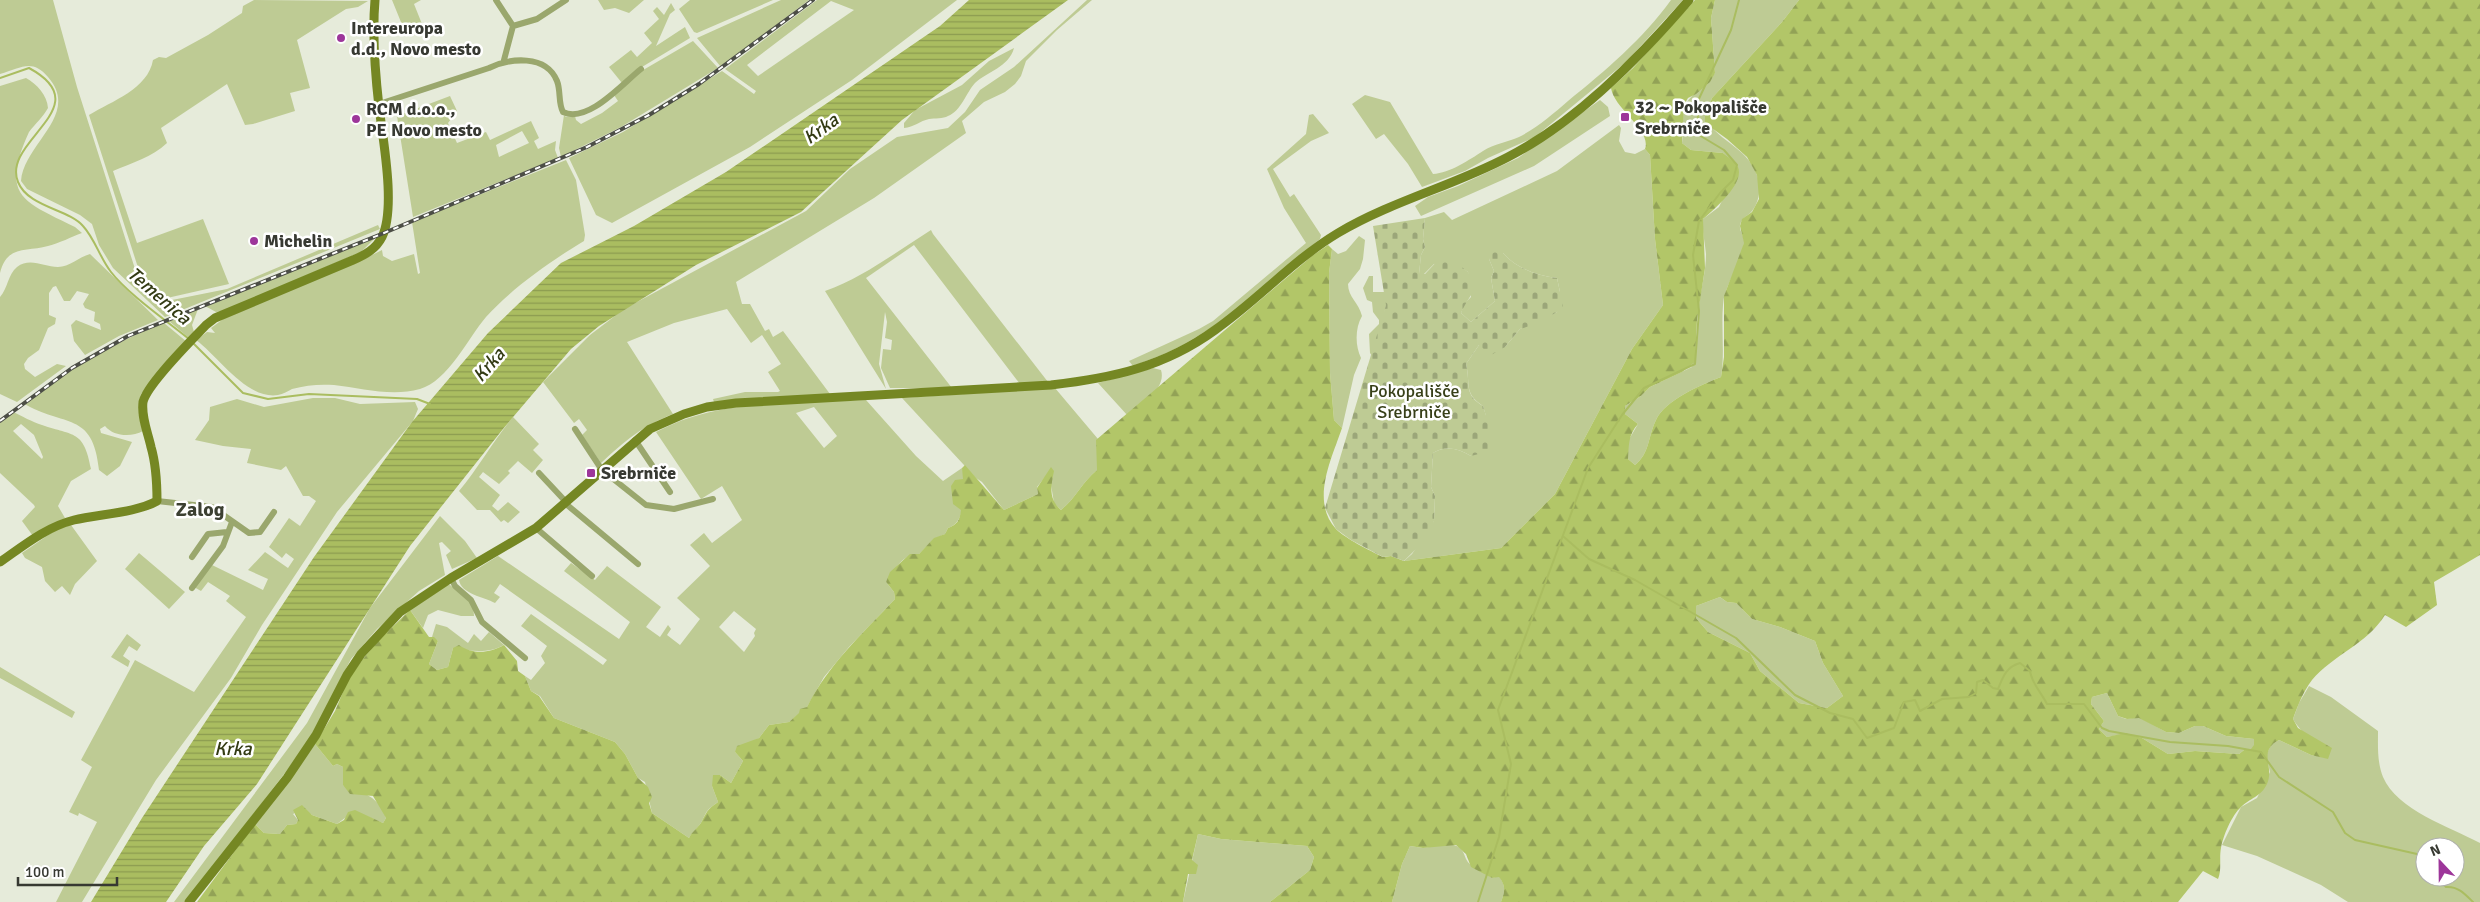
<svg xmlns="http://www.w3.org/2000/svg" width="2480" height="902" viewBox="0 0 2480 902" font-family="Signika,sans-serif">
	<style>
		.grass { fill: #becb94; fill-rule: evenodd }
		.forest { fill: url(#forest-firs); fill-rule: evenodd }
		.cemetery { fill: url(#cemetery-stones) }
		.water { fill: url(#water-rules) }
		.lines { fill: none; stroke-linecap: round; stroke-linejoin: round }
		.stream { stroke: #aabd60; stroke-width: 2 }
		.street { stroke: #9aa76d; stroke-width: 6 }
		.secondary { stroke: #758723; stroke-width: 9 }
		.rail-casing { stroke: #4c4e46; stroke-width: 4 }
		.rail { stroke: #fff; stroke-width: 2; stroke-dasharray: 5.5; stroke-linecap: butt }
		.poi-dot { fill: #9d369a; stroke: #fff; stroke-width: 2 }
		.labels { text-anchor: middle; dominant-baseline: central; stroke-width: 5; stroke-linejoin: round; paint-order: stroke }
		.poi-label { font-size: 18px; font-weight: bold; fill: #373932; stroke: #fff; text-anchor: start }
		.park-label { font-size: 18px; fill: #384019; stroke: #fff }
		.water-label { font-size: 19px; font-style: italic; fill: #333b14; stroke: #fff }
		.quarter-label { font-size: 20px; font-weight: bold; fill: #3c4032; stroke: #fff }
	</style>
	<defs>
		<pattern id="forest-firs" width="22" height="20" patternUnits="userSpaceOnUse" patternTransform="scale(1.25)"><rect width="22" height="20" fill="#b2c668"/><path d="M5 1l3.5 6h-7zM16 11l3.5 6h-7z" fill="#92a256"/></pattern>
		<pattern id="cemetery-stones" width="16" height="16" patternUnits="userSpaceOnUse" patternTransform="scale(1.25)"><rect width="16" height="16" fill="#becb94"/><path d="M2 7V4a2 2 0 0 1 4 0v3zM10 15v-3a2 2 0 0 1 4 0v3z" fill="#9ba679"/></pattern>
		<pattern id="water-rules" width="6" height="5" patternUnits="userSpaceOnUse" patternTransform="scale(1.25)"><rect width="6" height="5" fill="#aabd60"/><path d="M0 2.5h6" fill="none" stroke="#8b9b50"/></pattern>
	</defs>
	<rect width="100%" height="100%" fill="#e6ebda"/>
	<path class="grass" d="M0,0h53l24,87 59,185 2,14c9,7 18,14 29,15l60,-12 151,-64 2,4 -215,88 -52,-49 -14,-23 -7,-21 -12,-9 -53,-26 -6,-8c3,-38 60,-66 27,-104 -16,-19 -27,-9 -48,-3z
		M254,0l114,1 -10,6 -12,2 -49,31 13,48 -20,5 5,18 -42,13 -8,1 -18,-41 -66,44 6,15c-15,14 -35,20 -54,28l24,72 66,-24 26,65 -62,14 -13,-5 -12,-13 -53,-165c23,-14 59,-26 64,-55l6,-3 7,1 42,-23 34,-22 1,-7z
		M392,0h29l-7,4 8,20 -14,4 -5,-1z
		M598,0h46l-15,13 -14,-5 -11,2z
		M690,0h83l-76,33 -3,-1 -15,-23z
		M781,0h28l-88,67 -24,-29z
		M817,0h140l-105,80 -102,67 -138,76 -16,-8 -27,-57 54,-26 99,-61 32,23 2,-3 -31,-22zM831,1l23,9 -96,66 -11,-11z
		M1087,0h5l-35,30 -31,31 -5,15 -6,8 -10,8 -21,10 -22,19 4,12 -92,65 -138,84 6,22h8l15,27 4,-2 4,8 10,-6 47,63 -116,8 -1,-3 32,-7h33l2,-1 -12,-19 13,-8 -19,-29 -11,8 -24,-34 -53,14 -47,19 46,72c-31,12 -48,27 -72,49l-19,-28 5,-5 -8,-11 -5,4 -31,-41 47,-47 34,-26 182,-98 44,-42 47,-32 51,-9 17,-16 15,-22 34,-23z
		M1671,0h12l-57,62 -91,75 -47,21 -23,13 -43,16 -14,-23 -24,-30 -8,5 -24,-35 13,-9 25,7 43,72c17,-1 36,-14 50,-23 11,-7 25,-9 36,-14 18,-9 34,-23 49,-36 37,-30 75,-62 103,-101z
		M1715,0h84l-17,22 -70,76 -7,18c8,23 42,30 52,59 4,11 3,26 -5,36 -4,5 -10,6 -12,14 -1,6 5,12 4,18 -1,18 -20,42 -21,62 -2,24 2,48 -2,72 -20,8 -56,23 -65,43 -8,16 -6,33 -21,45l-7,-6v-18l10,-17 -13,-10v-8l16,-10 9,-9 42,-20c6,-21 5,-41 7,-62 2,-17 7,-34 7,-51 -1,-12 -4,-22 -3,-35l16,-12 19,-40 -15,-14 -32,-3 -9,-7c2,-12 0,-24 2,-36 0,-4 25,-28 31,-34l-4,-55z
		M671,3l4,7 -5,4 -14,32 29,-19 5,11 -53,32 -15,13 -13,-16 22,-17 6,7 15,-14 -8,-10 15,-14 -6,-8 4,-4 7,8z
		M693,41l25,27 -97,59 -60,30 -2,-9 5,-33 2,2 9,-1 1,4 5,4 21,-11 16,-12 -4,-6 24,-22z
		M1014,48c-5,19 -27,24 -39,35 -9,10 -14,28 -27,33 -5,3 -13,2 -19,3 -9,2 -15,8 -25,9v-5l11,-13 47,-25 27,-24z
		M26,78c11,6 21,17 22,30 -5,9 -13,16 -19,24 -29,64 -7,69 46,95l7,6c-11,4 -22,10 -34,13 -20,6 -41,-2 -48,27v-187z
		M450,96l7,15 -9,12 9,20 29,-11 4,8 41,-19 8,17 -5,3 4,8 18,-8 -1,9 3,8 -145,59 -16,-101zM522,131l7,12 -30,14 -3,-12z
		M1600,100l8,7 2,9 -76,50 -113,50 -6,-10 13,-9 30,-11 60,-28z
		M1313,114l16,19 -18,8 -38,28 17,28 4,-3 27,41 -1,4c-44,35 -85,77 -134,104 -17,10 -35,16 -53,23l-4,-5 70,-32 14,-8 93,-78 -22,-35 -17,-39 39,-35 3,-19z
		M1619,125l2,3 -2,13 6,11 10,2 10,-5 5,6 5,84 8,66 -31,44 -77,145 -54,54 -97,13 8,-7 22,-33 1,-25 -4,-9 2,-34c13,-8 26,-4 38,3l15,-40 -3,-10c-20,-13 -12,-22 -17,-42l13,-19 26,2 15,-18 37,-17 3,-20 -3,-14c-20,-2 -41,-10 -54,-25l-14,6 5,12 -3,7 4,23 -24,21 -10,-9 3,-9 7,-7 -3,-25 -16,-10 -18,2 -10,10h-5l2,-19 4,-8 -2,-8 2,-21 19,-6 8,8 105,-49z
		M566,160l10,20 9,55 -1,6c-32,19 -73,48 -98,76 -18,21 -38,64 -66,72 -29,8 -58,-1 -86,-4 -14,-1 -28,0 -42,4 -4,2 -9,5 -14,6 -31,5 -59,-38 -82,-55l11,-8 8,1 -4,-5 15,-11 132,-55 24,-12 1,6 9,5 22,-7 4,20 2,-1 -8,-51z
		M931,230l2,4 115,148 -28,2 -106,-139 -48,33 86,110h-62l-9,-20 2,-19 8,1 1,-10 -7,-2 2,-16 -2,-10 -6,52 7,25 -61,-98c39,-14 71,-39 106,-61z
		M1359,236l6,4 -2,19 -3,10 -12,15c0,13 11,19 14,32 -7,12 -7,30 -1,42l-7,17 -12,53 -8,-8 -4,-47 -1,-100 3,-24 6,5 8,-3z
		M376,237l-15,15 -138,59 -7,1 -11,-6z
		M90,254l68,66 -39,16 -34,19 -11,-14 -3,-16 5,-5 25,10 -1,-6 -6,-3 1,-9 -10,-4 -2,-4 6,-10 -12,-3 -7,10h-6l-8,-15 -3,1 -4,6v22l7,3 -1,6 -7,4 -9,22 -11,8 -4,6 1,5 10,8 22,-13 9,2 -49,36 -17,-8v-97c8,-9 8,-23 17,-30 13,-10 27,0 41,0 11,0 21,-10 32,-13z
		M1369,276h4v16h16l-15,67 -4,-6 -1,-19 10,-10v-4l-6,-8 -1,-10 -5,-2 -4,-12z
		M198,309l-6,16 2,7 -5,6 -20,-17z
		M164,323l23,19 -46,52c-5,14 -2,24 2,37 -11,6 -29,6 -38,-5l-5,3 1,4 31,9 -12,24 -13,10 -8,-6c-6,-60 -35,-42 -76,-67 43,-33 90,-60 141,-80z
		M1153,368l8,2c6,19 -21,35 -33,46l-30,-33z
		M1055,388l43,51 -1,31c-15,12 -21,28 -36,40l-7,-7 -5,-31 -12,15 1,7 -34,16 -22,-28 -6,-4 -74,-80z
		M313,398h22l25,6 55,-2 3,7 -5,12 -76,91 -75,113 -31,53 -75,102 -74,122h-26l41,-80 -18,-9 -1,3 -9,-4 23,-45 -11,-7 54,-100 59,32 52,-75 -20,-16 4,-5 -22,-14 -7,9 -7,-4 18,-22 51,25 5,-11 -20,-9 17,-18 23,16 6,-9 -8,-6 -4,5 -13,-11 20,-29 11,8 16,-25 -7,-5h-6l-17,-30 -5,4 -34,-7 4,-14 -28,-3 -28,-6 14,-20 1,-13 27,-8 27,8z
		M866,400l50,56 27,25 19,-13 2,5c-2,17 4,49 -16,55l-3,6 -11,5 -15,15c-17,0 -24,15 -33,28l8,10 1,7 -46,48 -25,30 -17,30 -18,15 -20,3 -10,13 -24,14 8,9 -12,22 -11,-8 -8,11 6,16c-12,9 -10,7 -16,19 -3,6 -10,11 -13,17l-37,-25 -7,-31 -7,-4 -13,-24 -10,-12 -61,-24 -14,-22 -9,-5 -6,-15 6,4 14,-17 -4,-7 6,-10 -26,-20 10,-12 72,51 4,-5 -107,-76 -6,9 6,4 -5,6c-11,-6 -34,-9 -36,-23l39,-24 121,83 11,-17 -66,-51 7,-8 24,17 12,-14 54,41 -15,20 14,10 8,-12 3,4 -4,6 13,10 20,-26 -23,-21 33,-32 -20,-21 14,-12 8,10 30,-23 -20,-34 -21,13 -45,-67c63,-34 140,-29 210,-32zM814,407l23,29 -13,12 -28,-35zM734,611l22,18 -2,4 1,3 -11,16 -25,-25z
		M13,412c9,4 19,10 29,13 32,11 42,5 49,44l-20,12 -13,25 7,12 -32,18 -11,-15 13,-14 -1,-2 -34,-32v-50zM21,424l13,11 9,22 -1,2 -29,-28z
		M513,417l26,27 -6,6 10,10 -11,13 -14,-12 -10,10 2,2 -11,11 -16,-12 -4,5 21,18 -8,11 6,5 10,-9 12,10 -12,11 -4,-3 -3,2 -11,-12h-13l-18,-19c20,-24 34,-50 54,-74z
		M440,516l25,25 12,17 -25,11 -6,-14 5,-4 -9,-9 -3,1 6,32 -26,16 -42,38 -26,30 -44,85 -121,158h-12l133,-179 63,-115z
		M71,525l26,36 -22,23 -5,11 -8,-9 -7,6 -10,-11 -3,-14 -17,-9 -3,-5 35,-24z
		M139,553l46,39 -16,17 -44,-40z
		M445,584l5,1 23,19 1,12h-13l-23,-6 -10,5 -5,13 -13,-18z
		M1720,597l7,5 9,1 16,16 28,8 35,14 8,22 20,33 -16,12 -28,-5 -39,-32 -10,-18 -42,-21 -12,-14v-12z
		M436,624l11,3 21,16 6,-9 7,7 8,-9 15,13c-16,9 -33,6 -51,3l-5,19 -11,3 -8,-6 9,-23 -6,-4z
		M127,634l14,11 -4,6 -8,-5 -6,10 7,5 -2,6 -17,-10z
		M0,667l75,45 -3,6 -72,-40z
		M2309,686l22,11 47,34c0,15 -1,31 5,46 14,33 67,50 97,66v59h-132l-27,-17 -33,-15 -31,-14 -35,-11 19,-38 16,-9 13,-26 -4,-17 5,-10 8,-5 32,15 17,3c-10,-11 -29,-28 -35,-39l6,-16zM2425,847h30v30h-30z
		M2107,693l11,23 8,3 13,-2 27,15 13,1 16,-7h8l23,10 28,3 1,7 -4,4h-7l-5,4 -44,-3 -27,3 -26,-16 -17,-4 -18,3 -8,-8 5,-8 -13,-17 1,-7z
		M315,744l18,22 4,-2 6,3v18c19,7 37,12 43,33l-3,5 -29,-12 -17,13 -25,-9 -9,-6 -10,5 5,6 -2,4 -9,1 -7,9 -16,-1 -9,-9z
		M1198,834l23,5 86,7 7,11 -4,13 -40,32h-87z
		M1448,844c20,2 13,13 23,21 7,6 15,8 21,13l7,-2c7,10 6,15 2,26h-109l10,-38 8,-18 13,2z"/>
	<path class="forest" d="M1695,0h20l-4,18 4,55 -5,9 -14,12 -8,4 -4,7 -2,38 9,7 32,3c5,4 12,9 15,14 7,17 -25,43 -35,52l2,49 -8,52 -2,42 -13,10 -32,15 -9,9 -16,10v8l13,10c-10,11 -9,21 -10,35l7,6c15,-12 13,-29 21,-45 9,-20 45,-35 65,-43l3,-20v-61l20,-53 -4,-17 2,-7 10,-7 7,-13 -2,-24 -10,-18 -20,-18 -18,-13 -4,-4v-6l7,-18 70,-76 17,-22h681v555l-46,27 3,23 -31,22 -21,-12c-18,29 -52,40 -73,65 -9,12 -14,25 -19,39l5,9 34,20 -4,11 -17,-4 -32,-15c-22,12 -4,26 -12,44 -6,13 -17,14 -26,23 -9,8 -18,29 -20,41 -2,10 1,22 -3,31l-15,-8 -25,31h-677c4,-11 5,-16 -2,-25l-7,1 -21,-11 -5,-13 -10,-9 -33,3 -13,-2 -8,18 -10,38h-122l40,-32 4,-13 -7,-11 -86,-7 -23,-5 -6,26 6,5 -2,9h-8l-5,28h-986l58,-78 9,9 16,1 7,-9 9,-1 2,-4 -5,-10 9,-5 10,10 25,9 7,-4 4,-8 7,-2 28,13 3,-5 -13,-22 -23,-2 -7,-9v-18l-6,-3 -4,2 -18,-22 20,-33 13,-31 15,-21 15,-18 32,-31 19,27h5l4,4 -9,23 8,6 11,-3 5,-19 6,-3c14,10 31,8 45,0l13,16 1,10 7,5 6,15 8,5 15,22 61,24 10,12 13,24 10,9 4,10 -3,6 3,10 37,25c3,-7 10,-11 13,-17 6,-11 5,-11 16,-19l-6,-16 1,-11h7l11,8 12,-22 -8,-9 2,-6 22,-8 10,-13 20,-3 10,-9 1,-4 7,-2c21,-42 56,-74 88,-108l-1,-7 -8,-10 4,-10 20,-18h9l15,-16 11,-4 3,-6c9,-3 12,-8 13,-18l-8,-6 -2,-18 4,-6 8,-1 -1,-11 3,-3 39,45 34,-16 -1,-6 14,-21 3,4c-3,15 -6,28 7,39 15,-12 21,-28 36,-40l-1,-30 216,-184 16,-11 4,4 -3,24 1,100 4,47 8,8c-10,30 -32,73 -6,101 10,10 33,21 47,28l8,-1 13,5 97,-13 54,-54 77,-145 31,-44 -8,-66 -5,-84 -5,-6c7,-19 -31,-40 -34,-61l22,-20zM1720,597l7,5 9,1 16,16 28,8 35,14 8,22 20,33 -16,12 -28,-5 -39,-32 -10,-18 -42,-21 -12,-14v-12zM2107,693l11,23 9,3 12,-1 27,14 13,1 16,-7h8l23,10 28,3v6l-3,4 -7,1 -5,4 -44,-3 -27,3 -26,-16 -17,-5 -18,4 -8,-8 5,-8 -13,-17 1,-7z"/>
	<path class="cemetery" d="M1425,218l-2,21 2,8 -4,8 -2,19h6l15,-16 8,-2 20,16 7,15c-4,10 -10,16 -14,26l10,9 24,-21 -4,-23 3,-7 -5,-12 3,-8 11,2c13,15 34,23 54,25l6,28 -6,6 -21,12 -16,5 -15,18 -14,8 -12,-10 -13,19c5,20 -3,30 17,42l7,22v23l-19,5c-12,-7 -25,-11 -38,-3l-2,34 4,9 -1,25 -4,14 -26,26 -13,-5 -8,1 -32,-17 -15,-11 -11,-21 61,-203 -13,-79z"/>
	<path class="water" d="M969,0h99l-166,120 -101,92 -105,53 -97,61 -28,23 -68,80 -93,117 -153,238 -53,62 -38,56h-75l51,-84 172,-261 98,-135 76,-89 73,-70 73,-37 92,-54 214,-146z"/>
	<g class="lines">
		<path class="stream" d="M0,78l29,-10c72,39 -28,72 -11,114 10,25 50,27 65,44 12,13 17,32 28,46 17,22 56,49 78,67
			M192,342l51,51 25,6 41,-5 108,5 13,5
			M1564,537l25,22 46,21 101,58 59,57 35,18 23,6 14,19 27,-10 10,-26 11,-2 5,11 22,-12 27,-2 7,-4 1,-11 6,-2 10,8 5,1c5,-12 8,-22 22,-26l10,8c2,13 11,21 17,33h37l18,24 7,3 61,11 58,4 33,6 18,25 54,35 12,21 10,7 62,14 8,5
			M2442,877v6l4,4c12,-1 19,7 27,15
			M1478,902l21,-65 12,-73 -13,-54 90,-242 34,-53 22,-27 51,-24 4,-53 -6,-56 6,-34 21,-28 13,-13 4,-15 -13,-15 -25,-15 -2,-32 34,-73 8,-30"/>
		<path class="street" d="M496,0l17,26 -9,34
			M513,26l24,-7 29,-19
			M379,104l110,-36c21,-10 57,-14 68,13 4,10 1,22 6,31 25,12 60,-29 78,-43
			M575,429l27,41 44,35 28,4 39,-10
			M635,440l35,52
			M539,473l28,30
			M157,501l55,6 37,26 11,-1 14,-20
			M566,504l72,60
			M536,528l56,48
			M192,557l16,-23 19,-2
			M451,578l4,8 16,14 11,22 43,36
			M192,588l31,-42 9,-24"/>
		<path class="secondary" d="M0,562c23,-16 46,-35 74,-42 24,-6 62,-7 83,-19 0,-18 -1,-37 -6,-54 -3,-14 -10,-30 -8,-45 4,-18 49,-62 63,-77l9,-7 138,-58c12,-5 23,-11 29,-23 14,-29 1,-97 -3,-130 -4,-35 -7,-72 -4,-107
			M189,902l98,-124 29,-43 31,-60 14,-21 39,-42 51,-34 85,-50 114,-99 34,-15 23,-7 29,-4 315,-18c61,-7 113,-18 164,-55 43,-30 78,-70 123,-97 54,-32 115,-47 170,-76 67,-34 133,-101 181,-157"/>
		<g class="rail-casing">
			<path id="rail" d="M0,421l72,-53 56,-32 256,-103 203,-86 62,-32 50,-31 114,-84"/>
		</g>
		<use href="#rail" class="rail"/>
	</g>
	<g class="poi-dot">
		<circle cx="341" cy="38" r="5"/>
		<rect x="1620" y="112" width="10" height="10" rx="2.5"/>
		<circle cx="356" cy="119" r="5"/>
		<circle cx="254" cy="241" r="5"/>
		<rect x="586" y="468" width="10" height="10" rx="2.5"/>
	</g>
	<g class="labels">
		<g class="poi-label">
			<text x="351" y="28">Intereuropa<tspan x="351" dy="21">d.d., Novo mesto</tspan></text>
			<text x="1635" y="107">32 ~ Pokopališče<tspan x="1635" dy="21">Srebrniče</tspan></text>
			<text x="366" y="109">RCM d.o.o.,<tspan x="366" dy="21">PE Novo mesto</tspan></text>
			<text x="264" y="241">Michelin</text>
			<text x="601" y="473">Srebrniče</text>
		</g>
		<g class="park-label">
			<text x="1414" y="391">Pokopališče<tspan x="1414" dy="21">Srebrniče</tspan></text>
		</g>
		<g class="water-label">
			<text transform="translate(821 129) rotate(-36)">Krka</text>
			<text transform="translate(159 296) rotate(41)">Temenica</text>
			<text transform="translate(489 365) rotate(-49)">Krka</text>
			<text x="233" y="749">Krka</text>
		</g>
		<g class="quarter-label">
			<text x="200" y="509">Zalog</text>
		</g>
	</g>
	<g transform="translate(2440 862) rotate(338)"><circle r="24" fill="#ffffff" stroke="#afb0ad"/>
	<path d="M0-4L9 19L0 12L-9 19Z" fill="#9d369a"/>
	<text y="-8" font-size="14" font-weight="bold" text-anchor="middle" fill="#373932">N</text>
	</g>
	<path d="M18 877v8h99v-8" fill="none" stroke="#373932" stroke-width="2.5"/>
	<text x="25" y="877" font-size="15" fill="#373932" stroke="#ffffff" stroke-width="4" paint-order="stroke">100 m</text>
</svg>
